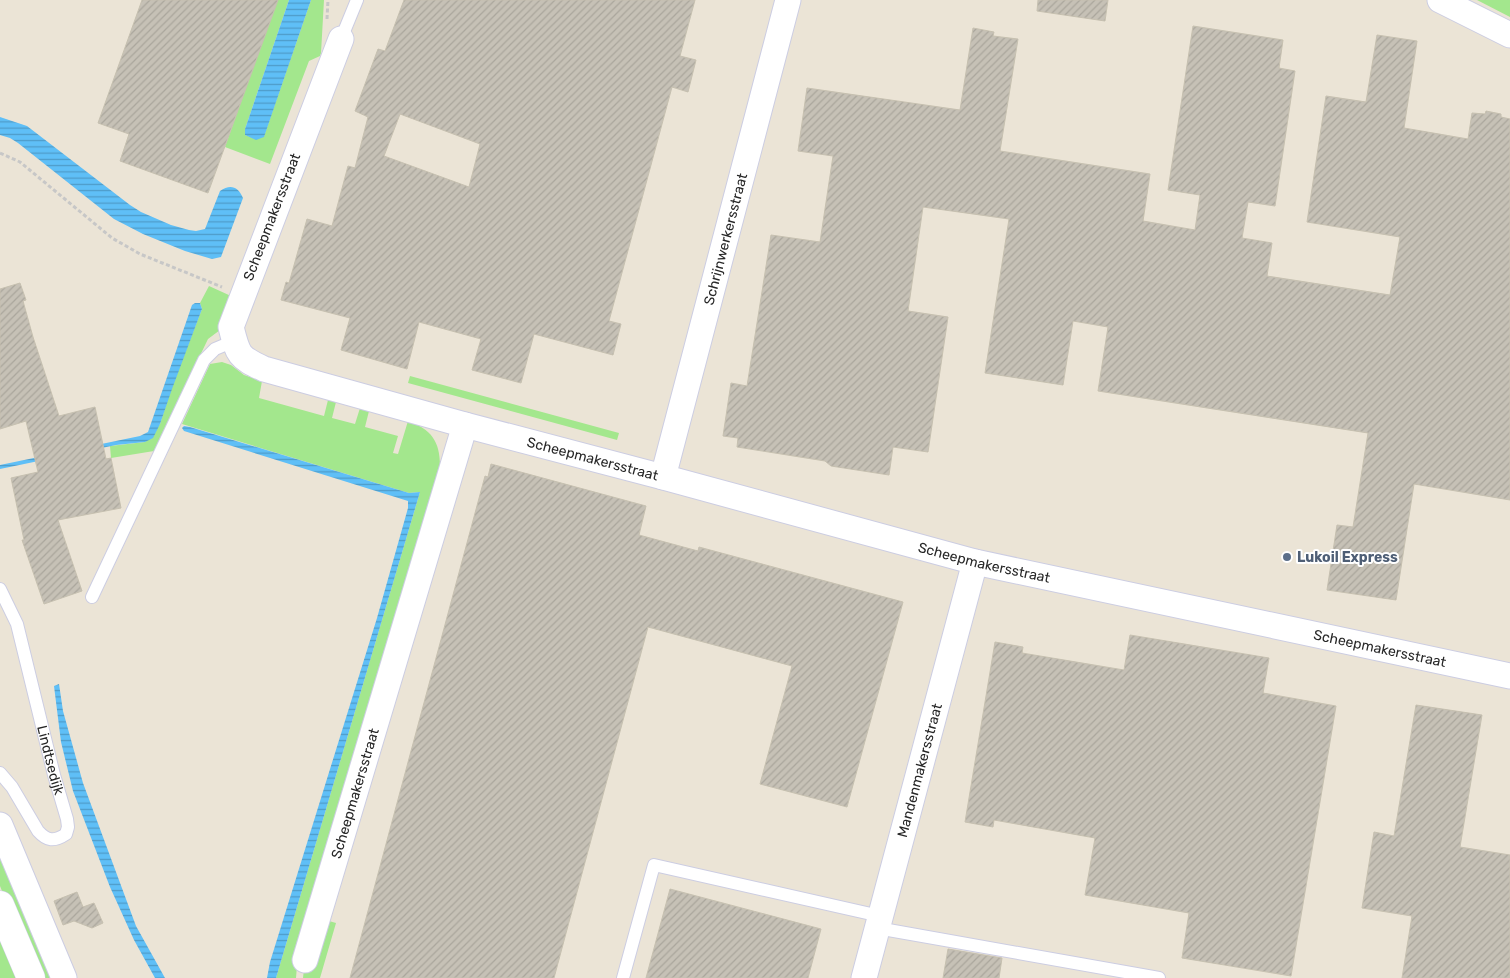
<svg xmlns="http://www.w3.org/2000/svg" width="1510" height="978" viewBox="0 0 1510 978" font-family="Rubik,sans-serif">
	<style>
		.green { fill: #a3e78d }
		.water { fill: url(#water-rules) }
		.building { fill: url(#building-hatch); stroke: #c6c0b0; fill-rule: evenodd }
		.lines { fill: none; stroke-linecap: round; stroke-linejoin: round }
		.lane-casing { stroke: #cccde2; stroke-width: 14 }
		.street-casing { stroke: #cccde2; stroke-width: 27 }
		.secondary-casing { stroke: #cccde2; stroke-width: 29 }
		.path { stroke: #c7c7c7; stroke-width: 3; stroke-dasharray: 4 2.5; stroke-linecap: butt }
		.lane { stroke: #fff; stroke-width: 12 }
		.street { stroke: #fff; stroke-width: 25 }
		.secondary { stroke: #fff; stroke-width: 28 }
		.service-dot { fill: #5c6f8a; stroke: #fff; stroke-width: 2 }
		.labels { text-anchor: middle; dominant-baseline: central; stroke-width: 4; stroke-linejoin: round; paint-order: stroke }
		.street-label { font-size: 14px; fill: #272727; stroke: #fff }
		.service-label { font-size: 14px; font-weight: bold; fill: #4e5e75; stroke: #fff; text-anchor: start }
	</style>
	<defs>
		<pattern id="water-rules" width="6" height="5" patternUnits="userSpaceOnUse" patternTransform="scale(1.25)"><rect width="6" height="5" fill="#5fbff7"/><path d="M0 2.5h6" fill="none" stroke="#4e9bc8"/></pattern>
		<pattern id="building-hatch" width="6" height="6" patternUnits="userSpaceOnUse" patternTransform="scale(1.25)"><rect width="6" height="6" fill="#c6c1b6"/><path d="M-1 1l2-2M0 6l6-6M5 7l2-2" fill="none" stroke="#aaa69c"/></pattern>
	</defs>
	<rect width="100%" height="100%" fill="#ebe4d6"/>
	<path class="green" d="M277,0h12l-44,129v6l11,4 8,-3 47,-136h13l-3,53 -1,3 -11,5 -39,103 -45,-17z
		M1477,0h33v17z
		M209,286l22,10 -11,34 -12,9 -54,112 -43,7 -1,-12 35,-4 15,-18 11,-35 31,-80 -2,-6z
		M222,362l9,3 13,10 18,6 -3,17 65,18 4,-16 8,2 -4,16 23,6 5,-16 9,3 -4,16 33,9 -5,17 5,1 10,-33c23,8 32,20 32,45l-143,500 -1,12h-20l144,-486 -11,1 -227,-69 28,-60z
		M410,376l209,57 -2,7 -209,-57z
		M0,839l58,139h-19l-37,-87 -2,-5z
		M329,921l7,2 -16,55h-17l1,-9z
		M0,929l21,49h-21z"/>
	<path class="water" d="M289,0h22l-47,137 -8,3 -11,-5v-6z
		M0,117l27,9 103,79 11,7 30,13 18,5 7,1 9,-2 15,-38c10,-7 18,-5 23,7l-22,59 -9,2 -27,-8 -42,-17 -29,-15 -96,-76 -8,-5 -10,-3z
		M195,303h5l2,6 -30,80 -12,35 -7,14 -8,4 -29,3 -116,24v-4l140,-29 8,-4 44,-127z
		M184,426l6,1 219,66 11,-1 -144,486h-9l3,-16 107,-344 31,-110v-7l-224,-70 -2,-3z
		M59,684l4,27 20,72 53,143 29,52h-10l-21,-38 -24,-53 -37,-96 -12,-49 -7,-56z"/>
	<path class="building" d="M142,0h136l-70,193 -88,-32 9,-27 -31,-11z
		M404,0h291l-15,56 16,4 -8,32 -16,-5 -63,234 12,3 -8,31 -79,-21 -13,49 -49,-13 9,-31 -62,-17 -12,47 -66,-19 9,-32 -69,-18 5,-18 3,1 18,-64 25,7 16,-60 7,2 13,-51 -13,-6 23,-62 7,2zM400,114l80,30 -11,43 -85,-31z
		M1038,0h70l-3,21 -68,-10z
		M1193,26l90,14 -4,28 16,3 -20,135 -27,-4 -6,36 30,5 -5,33 123,19 10,-58 -93,-15 19,-126 40,6 11,-67 40,6 -13,87 64,11 4,-26 13,1 1,-3 15,3v3l9,2v381l-96,-16 -18,116 -69,-10 10,-65 16,2 15,-94 -270,-42 10,-64 -35,-6 -10,64 -78,-12 24,-154 -86,-12 -15,104 40,6 -20,135 -35,-5 -4,28 -58,-9 -6,-5 -88,-14 1,-9 -15,-2 8,-53 16,3 24,-151 49,7 13,-86 -35,-5 9,-63 153,22 13,-82 21,4 -1,4 25,3 -18,112 150,23 -7,47 52,9 5,-35 -32,-5z
		M20,283l6,17 -3,1 10,36 26,79 36,-9 11,52 5,-1 10,50 -63,12 24,71 -38,13 -22,-64h2l-13,-62 27,-6 -12,-51 -26,8v-140z
		M491,464l155,42 -7,29 59,16 1,-4 204,55 -56,205 -87,-23 32,-118 -144,-39 -94,351h-204l135,-502 3,1z
		M1130,635l139,23 -6,35 73,13 -45,270 -109,-18 7,-45 -104,-18 10,-57 -101,-18 -1,7 -28,-5 30,-180 28,5 -1,6 102,17z
		M1416,705l66,10 -22,132 50,8v123h-108l10,-62 -50,-8 12,-76 20,4z
		M670,889l151,40 -13,49h-162z
		M77,892l6,15 11,-4 9,20 -11,5 -18,-7 -11,4 -9,-24z
		M948,949l54,9 -3,20h-56z"/>
	<g class="lines">
		<g class="lane-casing">
			<g id="lane">
				<path d="M341,39l16,-39"/>
				<path id="s1" d="M0,589l17,35 37,151 13,44 1,8 -2,7c-12,8 -19,7 -28,-3l-26,-44 -12,-14"/>
				<path d="M92,597l112,-237 11,-11 19,-8"/>
				<path d="M877,928l282,50"/>
				<path d="M623,978l31,-113 226,51"/>
			</g>
		</g>
		<g class="street-casing">
			<g id="street">
				<path d="M1440,0l70,35"/>
				<path id="s2" d="M341,39l-110,288c7,28 7,30 33,42l201,56 198,52 312,85 535,114"/>
				<path id="s3" d="M663,477l125,-477"/>
				<path d="M0,825l64,153"/>
				<path id="s4" d="M305,960l160,-535"/>
				<path id="s5" d="M864,978l111,-416"/>
			</g>
		</g>
		<g class="secondary-casing">
			<path id="secondary" d="M0,905l31,73"/>
		</g>
		<path class="path" d="M327,19l1,-19
			M0,153l20,9 92,76 28,16 82,33"/>
		<use href="#lane" class="lane"/>
		<use href="#street" class="street"/>
		<use href="#secondary" class="secondary"/>
	</g>
	<circle class="service-dot" cx="1287" cy="557" r="5"/>
	<g class="labels">
		<g class="street-label">
			<text transform="translate(272 217) rotate(-69)">Scheepmakersstraat</text>
			<text stroke="none"><textPath href="#s3" startOffset="246">Schrijnwerkersstraat</textPath></text>
			<text stroke="none"><textPath href="#s2" startOffset="706">Scheepmakersstraat</textPath></text>
			<text stroke="none"><textPath href="#s2" startOffset="1111">Scheepmakersstraat</textPath></text>
			<text stroke="none"><textPath href="#s2" startOffset="1516">Scheepmakersstraat</textPath></text>
			<text stroke="none"><textPath href="#s1" startOffset="179">Lindtsedijk</textPath></text>
			<text stroke="none"><textPath href="#s5" startOffset="215">Mandenmakersstraat</textPath></text>
			<text stroke="none"><textPath href="#s4" startOffset="174">Scheepmakersstraat</textPath></text>
		</g>
		<g class="service-label">
			<text x="1297" y="557">Lukoil Express</text>
		</g>
	</g>
</svg>
